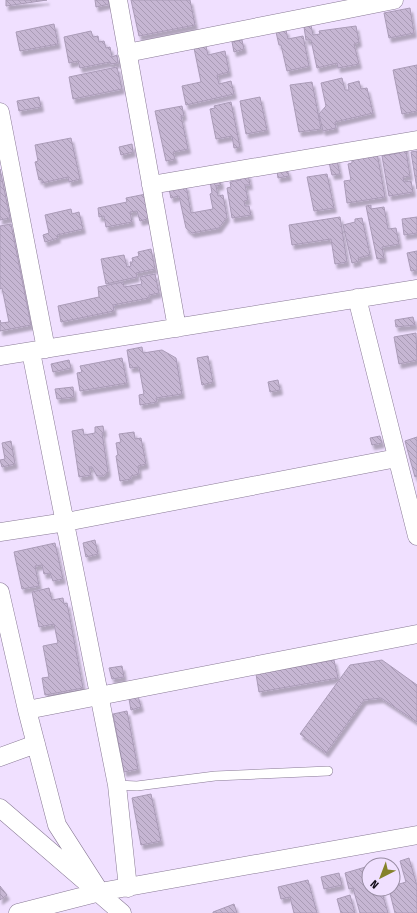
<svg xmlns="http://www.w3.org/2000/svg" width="417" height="913" viewBox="0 0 417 913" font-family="'Fira Sans Condensed',sans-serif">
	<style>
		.building { fill: url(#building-back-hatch); stroke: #aa9bb7; filter: url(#shadow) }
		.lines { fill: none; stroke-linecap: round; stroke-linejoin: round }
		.lane-casing { stroke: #897a95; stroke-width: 10 }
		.street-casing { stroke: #897a95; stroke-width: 19 }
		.lane { stroke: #fff; stroke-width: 9 }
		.street { stroke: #fff; stroke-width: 18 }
	</style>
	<defs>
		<pattern id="building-back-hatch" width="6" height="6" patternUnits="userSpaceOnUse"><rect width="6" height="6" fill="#c6b6d3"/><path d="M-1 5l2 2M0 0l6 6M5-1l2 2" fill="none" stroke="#a99bb5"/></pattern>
		<filter id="shadow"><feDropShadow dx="2.5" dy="4.5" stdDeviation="1" flood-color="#0004"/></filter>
	</defs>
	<rect width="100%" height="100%" fill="#f0e0ff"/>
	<path class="building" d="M6,0h41l-41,6z
		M95,0h13l1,4 -13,3z
		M131,0h59l5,25 -56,11z
		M410,8l4,25 -25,5 -5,-25z
		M54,24l4,20 -38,7 -4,-19z
		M311,25l2,10 7,-1 -1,-3 37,-5 3,16 -5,2 5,20 -21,4 -1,-5 -20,5 -6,-28h-5l-2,-13z
		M286,30l2,9 15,-3 6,30 -22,5 -6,-26h-2l-3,-13z
		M91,31l2,6 5,-1 1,6 5,-1 2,7 4,-1 2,10 5,-2 1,8 -8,1v-2l-30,6 -2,-7 -9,2 -5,-26z
		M242,40l2,9 -10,3 -2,-10z
		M206,46l2,9 17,-4 4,21 -12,3 2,9 12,-3 3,13 -48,11 -4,-19 19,-4 -7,-34z
		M417,65v46l-15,3 -9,-44z
		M117,67l5,22 -49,10 -4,-22z
		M342,78l3,12h4l-1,-6 11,-3 2,8 6,-1 6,25 -38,9 1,6 -13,3 -4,-17 7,-8 -5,-23z
		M312,82l9,47 -22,3 -9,-47z
		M39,97l2,10 -22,4 -2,-10z
		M260,97l7,33 -21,4 -6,-33z
		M231,102l9,45 -6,1 -2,-12 -16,3 -6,-30 5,-1 -1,-2z
		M182,106l2,10h-3l7,33 -15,3 2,7 -9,2 -11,-50z
		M71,138l9,41 -11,3 -1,-5 -26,6v-4l-3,1 -4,-18 3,-1 -3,-16z
		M132,144l1,8 -12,3 -2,-8z
		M405,145l5,31 -7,1 1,5 7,-1 2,11 -24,4 -7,-40 17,-3 -2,-7z
		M417,151v38l-6,-37z
		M377,153l8,44 -38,6 -3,-22 7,-1 -3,-16 4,-1v-4z
		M336,156l4,18 -8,1 -4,-17z
		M0,169l10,49 -10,2z
		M287,169l2,7 -11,2 -1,-7z
		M248,174l2,11h-5l3,15 -4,1 1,5h4l2,9 -19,3 -5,-30 4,-1 -1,-5 11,-2 -2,-5z
		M327,174l7,34 -20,3 -7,-34z
		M220,179l1,6 -5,1 2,10 5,-1 4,22 -8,11 -27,5 -6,-5 -7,-32 -8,2 -2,-9 17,-4 5,28 22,-4 -3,-15 2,-1 -2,-12z
		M146,194l5,24 -11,3 -3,-10 -7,1 2,10 -26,5 -2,-11 -5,1 -1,-9 29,-6 -1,-4z
		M371,205v4l13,-2 4,22 8,-1 3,16 -17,3 2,11 -7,1 -11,-53z
		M71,209l1,5 7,-2 4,17 -26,6 1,3 -13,4 -2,-7 6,-2 -4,-18z
		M340,217l7,45 -12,2 -4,-25 -39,6 -3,-20z
		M417,217v16l-13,2 -2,-16z
		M362,218l8,37 -12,3 1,3 -7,2 -9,-38 12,-3v-3z
		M11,224l20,101 -31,6v-11l1,3 8,-1 -7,-34 -2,1v-63z
		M151,249l4,20 -19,4 1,4 -31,7 -5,-25 23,-4 3,12 4,-1 -1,-4h3l-1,-4 7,-2 -1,-4z
		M417,251v19l-6,1 -4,-18z
		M155,274l4,19 -10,2v3l-36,7 1,6 -53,11 -3,-16 41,-9 -1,-10 25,-5 1,5 18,-3 -2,-7z
		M413,317l2,8 -19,2 -1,-7z
		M416,333l1,27 -18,4 -5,-27z
		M142,347l1,6 19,-3 14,8 6,36 -26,4 1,4 -17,3 -1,-10 5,-1 -5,-27 -9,1 -3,-18z
		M208,356l5,26 -11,3 -5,-27z
		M122,358l5,25 -47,8 -3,-18 5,-1 -2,-6z
		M69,360l2,8 -18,4 -2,-8z
		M278,380l2,10 -10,2 -2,-10z
		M73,387l1,10 -17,2 -2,-10z
		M103,426l1,6 -2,1 6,39 -5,4h-6l-5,-9h-3l2,8 -12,2 -7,-46 11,-2 1,6 11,-2v-6z
		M134,432l1,7 6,-1 5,26 -8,2 1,8 -8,2v3l-11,2 -4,-25 2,-1 -2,-12 5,-1 -2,-8z
		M380,436l2,7 -10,2 -2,-7z
		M417,437v39l-2,1 -10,-36z
		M11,441l4,23 -13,3 -2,-7 5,-1 -3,-16z
		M95,540l3,14 -12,3 -3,-14z
		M55,543l8,36 -10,2 -3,-8 -6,1 -2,-9 -7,1 4,20 -17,3 -8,-37z
		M49,588l3,12 11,-2 1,6 3,-1 16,85 -38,7 -3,-17 7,-1 -6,-31 15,-3 -4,-19 -15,3 -7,-35z
		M334,660l4,18 -79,14 -3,-18z
		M382,660l35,25v37l-36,-24 -17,2 -38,53 -26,-19 50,-69z
		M122,666l2,11 -12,2 -3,-11z
		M138,696l3,11 -10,3 -2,-11z
		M127,711l11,58 -14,3 -11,-58z
		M151,794l10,47 -20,4 -9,-47z
		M409,858l8,28v27h-22l-6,-24h4v-13l3,9 10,-3 -6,-21z
		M369,866v23h12l7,24h-28l-7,-25 -4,1 -4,-16z
		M339,873l3,12 -18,4 -3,-12z
		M308,880l9,33h-23l-4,-16 -9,2 -3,-12z
		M0,886l7,9 -7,5z
		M350,895l5,18h-14l-4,-14z
		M234,904l3,9h-24v-1z"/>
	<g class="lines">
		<g class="lane-casing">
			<path id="lane" d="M117,785l20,1 78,-10 113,-5"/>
		</g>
		<g class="street-casing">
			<path id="street" d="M118,0l59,328
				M127,53l267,-53
				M0,112l46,237
				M151,185l266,-45
				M357,298l60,238
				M31,352l86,433 11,103
				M0,356l417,-67
				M0,532l66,-10 331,-64
				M0,592l27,118 30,115 43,67
				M27,710l390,-76
				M0,757l36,-13
				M0,808l122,105
				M18,913l82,-21 317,-57"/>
		</g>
		<use href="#lane" class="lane"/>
		<use href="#street" class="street"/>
	</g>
	<g transform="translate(381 877) rotate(222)"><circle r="19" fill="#f0e0ff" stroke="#988ca3"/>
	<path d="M0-3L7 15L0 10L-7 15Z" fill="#85822b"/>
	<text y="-6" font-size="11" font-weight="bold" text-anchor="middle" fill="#140e19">N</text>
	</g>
</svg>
